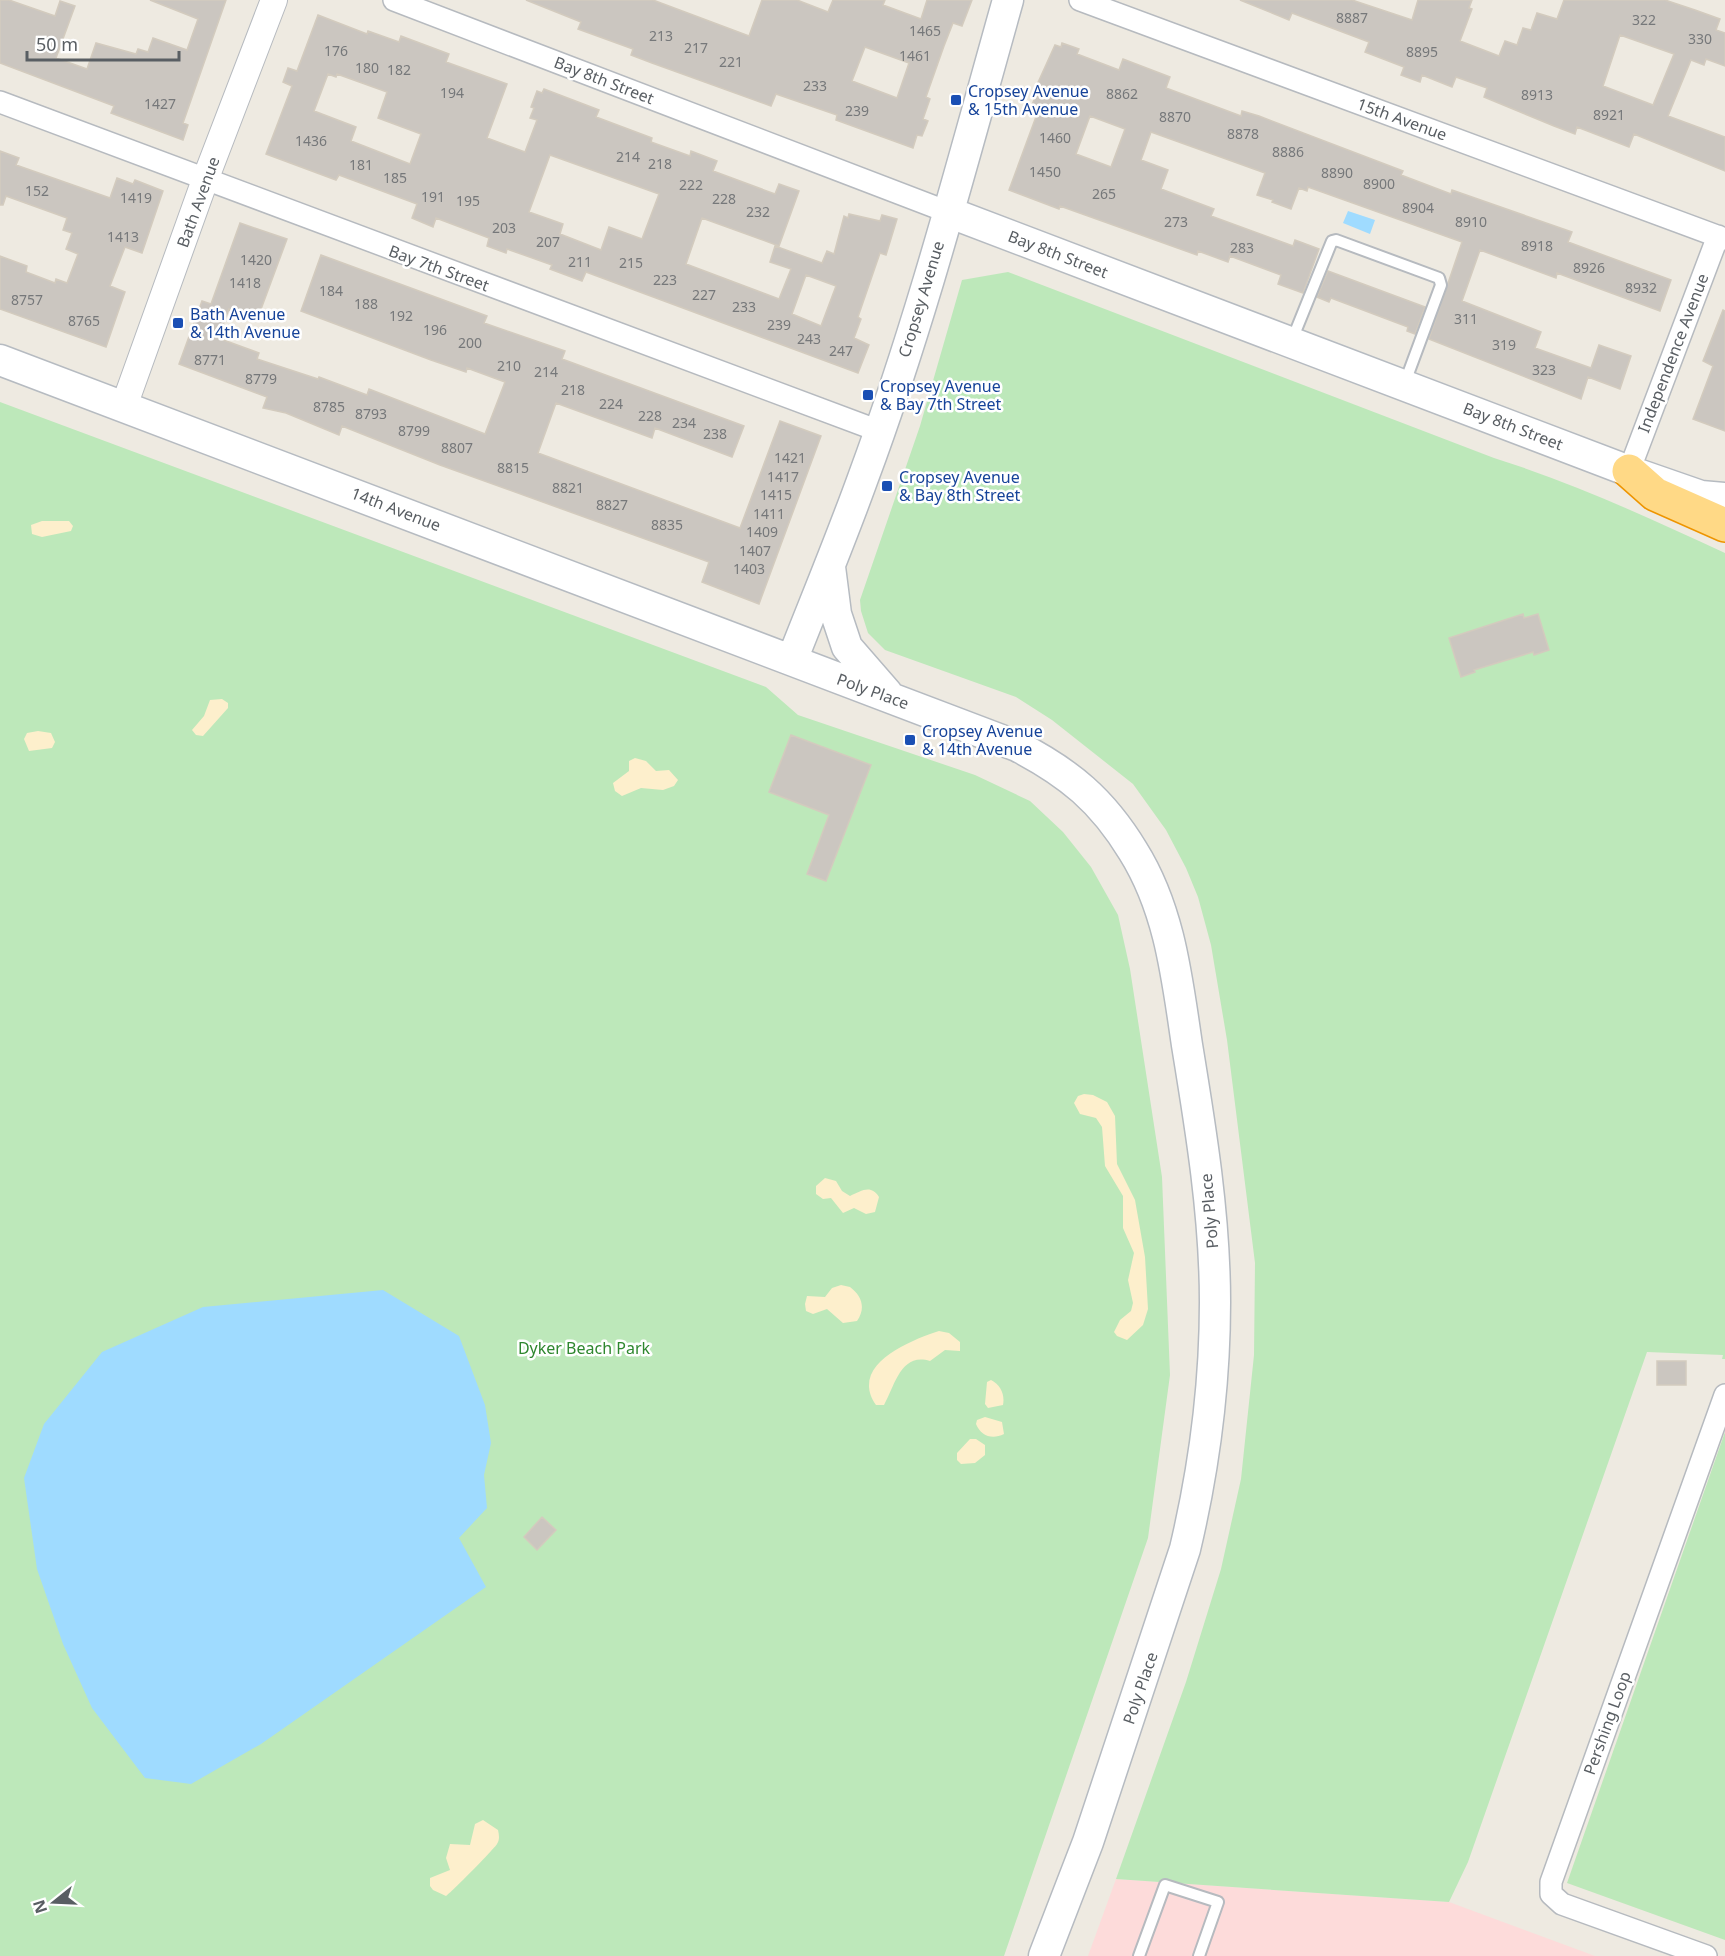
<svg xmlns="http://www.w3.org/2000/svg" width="1725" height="1956" viewBox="0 0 1725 1956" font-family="'Noto Sans',sans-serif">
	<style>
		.medical { fill: #fddbda }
		.green { fill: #bde8ba }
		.sand { fill: #fdefcc }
		.water { fill: #9fdbff }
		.building { fill: #cbc6c0; stroke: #d3cbbe; stroke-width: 1.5; fill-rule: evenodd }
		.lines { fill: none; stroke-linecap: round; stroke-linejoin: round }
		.service-casing { stroke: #b6babf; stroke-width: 14 }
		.minor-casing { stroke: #b6babf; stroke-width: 24 }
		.tertiary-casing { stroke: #b6babf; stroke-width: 28 }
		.secondary-casing { stroke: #b6bbc1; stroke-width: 33 }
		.motorway-casing { stroke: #ee9500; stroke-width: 36 }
		.service { stroke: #fff; stroke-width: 10 }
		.minor { stroke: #fff; stroke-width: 21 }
		.tertiary { stroke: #fff; stroke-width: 26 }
		.secondary { stroke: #fff; stroke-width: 30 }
		.motorway { stroke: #ffd986; stroke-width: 33 }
		.transit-dot { fill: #1a4fb4; stroke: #fff; stroke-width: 2 }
		.labels { text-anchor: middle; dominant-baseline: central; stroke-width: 5; stroke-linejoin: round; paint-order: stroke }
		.number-label { font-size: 14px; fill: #76787a }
		.street-label { font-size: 16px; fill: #595e63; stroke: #fff }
		.transit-label { font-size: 16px; fill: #164399; stroke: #fff; text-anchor: start }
		.park-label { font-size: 16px; fill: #2e872e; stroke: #fff }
	</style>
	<rect width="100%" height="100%" fill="#eeeae1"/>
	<path class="medical" d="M1116,1879l333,23 146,54h-507z"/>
	<path class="green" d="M1008,272l486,186c80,25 155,60 231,95v806h-3l1,-4 -76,-3 -179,510 -19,40 -333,-23 70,-197 35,-113 20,-90 13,-124 1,-92 -28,-223 -16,-95 -13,-48 -12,-29 -20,-38 -33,-46 -81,-64 -36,-23 -131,-47 -17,-17 -7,-22 -1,-11 60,-174 42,-146z
		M0,402l766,285 32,28 177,60 55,26 33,31 28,35 27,48 12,54 32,208 8,198 -22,163 -144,418h-1004z
		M1725,1432v508l-158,-57z"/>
	<path class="sand" d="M42,521h27l4,5 -2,5 -29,6 -10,-3 -1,-9z
		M222,699l6,4v5l-25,28 -7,-1 -4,-5 12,-14 6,-16z
		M38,731l13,2 4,9 -3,6 -23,3 -5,-12 3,-6z
		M635,758l11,3 10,10 13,-1 9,10 -4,6 -11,4 -22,-2 -19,8 -7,-5 -2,-8 16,-12v-10z
		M1084,1094l9,1 14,7 8,14 2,48 18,36 10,57 3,52 -5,16 -16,15 -10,-4 -3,-4 6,-12 11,-9 2,-8 -5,-23 6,-27 -11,-25v-32l-18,-30 -3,-39 -6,-9 -16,-4 -6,-11 4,-7z
		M825,1178l11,3 6,10 8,5c11,-5 21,-12 29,1l-4,15 -9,2 -12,-6 -11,5 -12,-15 -8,1 -7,-5v-8z
		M841,1285l9,2c12,9 16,21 7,34l-14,2 -16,-14 -14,5 -7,-3 -1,-7 2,-8 18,1 7,-9z
		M939,1331l10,2 11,9v9l-15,-1 -15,11c-29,-9 -35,24 -46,44h-8c-28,-40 35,-65 63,-74z
		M991,1380c10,5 14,15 12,25l-15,3 -3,-4 2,-22z
		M985,1417l17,5 2,12c-12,6 -23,2 -28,-10l1,-4z
		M970,1439h6l9,6v10l-10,8 -14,1 -4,-4v-7z
		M483,1820l15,10c1,5 2,9 -1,14 -2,4 -47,50 -51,52l-13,-6 -3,-4v-8l20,-8 -4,-12 4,-14 20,1 5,-21z"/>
	<path class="water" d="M1348,211l27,9 -5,14 -27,-11z
		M383,1290l76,46 26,69 6,38 -7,32 3,33 -28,30 27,49 -225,157 -70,40 -46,-6 -53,-70 -29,-64 -26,-75 -13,-91 20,-54 58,-72 101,-45z"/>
	<path class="building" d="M0,0h9l46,16 5,-15 15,5 -19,52 31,11 9,-26 40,11 2,-5 10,3 5,-14 34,12 11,-31 -48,-19h76l-43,123 5,2 -5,15 -72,-27 3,-7 -114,-43z
		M526,0h127l96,36 13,-36h35l31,12 5,-12h52l-2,5 38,14 6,-19h45l-10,26 -9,-3 -9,23 -18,51 4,2 -7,20 5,2 -6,15 -5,-1 -4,13 -77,-28 1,-5 -61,-21 -5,12 -119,-43 -21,-8 2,-6 -55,-20 3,-7zM865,47l44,16 -12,35 -45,-17z
		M1240,0h112l60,20 6,-20h54l-3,8 3,1 -12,32 39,15 6,-15 12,4 6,-17 8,2 6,-17 20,6 7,-19h101l30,10 25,9 -4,11 9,3v33l-19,-7 -2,6 -13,-5 -23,56 57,21v34l-91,-37 -5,13 -52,-20 -2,7 -21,-8 -70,-29 3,-9 -31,-11 -4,10 -30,-12 -2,7 -19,-7 3,-8 -39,-15 4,-10 -77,-29 -3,7zM1620,35l54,19 -21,51 -50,-19z
		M318,15l49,19 1,-3 31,11 2,-6 48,18 -3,8 61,22 -20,54 38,14 12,-32 -7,-2 4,-10 -3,-1 6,-16 5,2 2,-4 55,21 -3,7 56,21 -1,4 39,14 1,-5 26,10 -4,10 62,23 4,-10 20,7 -20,55 -77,-28 -16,46 93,35 12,-30 -21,-7 5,-16 47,17 5,-12 7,3 10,-38 4,2 1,-4 31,7 2,-6 15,4 -11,36 -6,-2 -22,64 3,2 -7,19 15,7 -11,28 -272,-101 -4,9 -32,-12 2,-4 -45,-16 -1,4 -19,-7 2,-8 -53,-20 -3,9 -21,-9 5,-14 -78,-29 -3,5 -70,-26 26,-68 -9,-4 5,-14 9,3zM328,74l8,3 1,-3 50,18 -9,26 43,16 -11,30 -59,-23 5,-14 -42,-16zM550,155l109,39 -17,45 -33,-12 -8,23 -41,-16 3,-10 -34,-12zM806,275l30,11 -15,40 -29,-12z
		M1062,43l17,6 -2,5 42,16 4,-11 47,18 -4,11 75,28 1,-5 17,5 144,55 -2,4 50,19 1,-4 120,42 -4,10 103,38 -11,31 -103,-38 -1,5 -76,-28 -18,51 79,31 -6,16 56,20 8,-23 32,11 -11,33 -32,-12 -7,22 -152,-60 33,-97 -154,-55 -1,4 -8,-3 -8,21 -19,-7 1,-2 -16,-5 8,-22 -114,-41 -10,28 27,10 -7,19 53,20 -3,7 82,30 2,-6 24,9 -16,44 -25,-9 3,-9 -51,-19 -2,6 -30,-11 -1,4 -137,-49 -1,3 -50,-19 28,-76 -7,-3 8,-23 -2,-1 19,-42 6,2zM1090,116l35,13 -14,38 -35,-13z
		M0,151l19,7 -3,7 94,33 7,-20 16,6 2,-4 28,11 -21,62 -17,-6 -15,39 15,6 -19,55 -106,-38v-53l27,10 -1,6 29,11 1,-4 11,4 11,-29 -12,-5 6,-16 -9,-3 4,-12 -61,-22 -3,9h-3z
		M240,223l47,16 -30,81 -28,-11 -11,29 41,15 -2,6 61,20 1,-2 48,18 2,-6 116,45 20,-52 -38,-14 -1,4 -35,-12 -130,-49 20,-56 166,61 -3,7 81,28 -3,8 182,67 -12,31 -77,-29 -3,10 -96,-35 -18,50 202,75 40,-107 41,15 -62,168 -57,-22 7,-20 -269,-97 -98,-39 -3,9 -53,-22 -23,-5 4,-11 -88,-33 23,-63 9,3z
		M1328,271l97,36 -10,27 -8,-3 1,-4 -53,-20 -24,-9 -2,4 -12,-5z
		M1723,310l2,1v120l-32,-12 20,-53 -10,-5z
		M1523,614l1,4 14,-4 11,36 -15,5 -1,-3 -59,18 1,2 -14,5 -12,-39z
		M791,735l80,30 -45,116 -19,-7 22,-59 -60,-23z
		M1657,1361h29v24h-29z
		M542,1517l14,13 -19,20 -13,-13z"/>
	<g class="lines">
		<g class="service-casing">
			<path id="service" d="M1292,340l40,-99 4,-1 103,38 2,7 -37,100
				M1139,1956l26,-71 53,17 -19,54"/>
		</g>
		<g class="minor-casing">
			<path id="minor" d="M394,0l554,212
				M1080,0l645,239
				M0,102l879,329
				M1629,471l89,-235
				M1706,1956l-144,-52 -11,-10v-12l174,-487"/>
		</g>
		<g class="tertiary-casing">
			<path id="tertiary" d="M124,406l81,-226 69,-180"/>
		</g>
		<g class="secondary-casing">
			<path id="secondary" d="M948,212l681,259 72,25 24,2
				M0,360l1017,386c52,27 85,54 116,105 37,59 44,127 54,194 14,85 28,171 28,257 0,83 -11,167 -30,247l-97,293 -44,114
				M830,567l6,47 11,33 40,46
				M792,660c24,-61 49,-121 71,-182 58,-156 100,-318 145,-478"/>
		</g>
		<g class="motorway-casing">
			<path id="motorway" d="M1629,471l26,23 70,31"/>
		</g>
		<use href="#service" class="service"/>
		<use href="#minor" class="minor"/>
		<use href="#tertiary" class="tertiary"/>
		<use href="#secondary" class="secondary"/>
		<use href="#motorway" class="motorway"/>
	</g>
	<g class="transit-dot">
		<rect x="950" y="94" width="12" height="12" rx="3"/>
		<rect x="172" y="317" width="12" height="12" rx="3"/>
		<rect x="862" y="389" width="12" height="12" rx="3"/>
		<rect x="881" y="480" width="12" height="12" rx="3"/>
		<rect x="904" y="734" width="12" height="12" rx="3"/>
	</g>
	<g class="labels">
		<g class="number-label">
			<text x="1352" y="17">8887</text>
			<text x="1644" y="19">322</text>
			<text x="925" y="30">1465</text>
			<text x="661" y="35">213</text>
			<text x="1700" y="38">330</text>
			<text x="696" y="47">217</text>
			<text x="336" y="50">176</text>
			<text x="1422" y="51">8895</text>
			<text x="915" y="55">1461</text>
			<text x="731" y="61">221</text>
			<text x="367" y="67">180</text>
			<text x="399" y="69">182</text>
			<text x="815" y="85">233</text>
			<text x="452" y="92">194</text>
			<text x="1122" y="93">8862</text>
			<text x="1537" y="94">8913</text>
			<text x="160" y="103">1427</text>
			<text x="857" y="110">239</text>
			<text x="1609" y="114">8921</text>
			<text x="1175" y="116">8870</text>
			<text x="1243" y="133">8878</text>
			<text x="1055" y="137">1460</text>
			<text x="311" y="140">1436</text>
			<text x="1288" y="151">8886</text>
			<text x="628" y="156">214</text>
			<text x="660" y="163">218</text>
			<text x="361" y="164">181</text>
			<text x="1045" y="171">1450</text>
			<text x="1337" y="172">8890</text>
			<text x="395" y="177">185</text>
			<text x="1379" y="183">8900</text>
			<text x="691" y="184">222</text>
			<text x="37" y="190">152</text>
			<text x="1104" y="193">265</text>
			<text x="433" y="196">191</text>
			<text x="136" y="197">1419</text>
			<text x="724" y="198">228</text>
			<text x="468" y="200">195</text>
			<text x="1418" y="207">8904</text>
			<text x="758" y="211">232</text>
			<text x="1176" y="221">273</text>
			<text x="1471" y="221">8910</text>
			<text x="504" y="227">203</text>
			<text x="123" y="236">1413</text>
			<text x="548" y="241">207</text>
			<text x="1537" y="245">8918</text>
			<text x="1242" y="247">283</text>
			<text x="256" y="259">1420</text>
			<text x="580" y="261">211</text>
			<text x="631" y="262">215</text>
			<text x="1589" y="267">8926</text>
			<text x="665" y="279">223</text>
			<text x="245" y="282">1418</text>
			<text x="1641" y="287">8932</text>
			<text x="331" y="290">184</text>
			<text x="704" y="294">227</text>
			<text x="27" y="299">8757</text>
			<text x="366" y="303">188</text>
			<text x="744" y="306">233</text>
			<text x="401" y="315">192</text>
			<text x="1466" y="318">311</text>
			<text x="84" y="320">8765</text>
			<text x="779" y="324">239</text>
			<text x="435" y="329">196</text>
			<text x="809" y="338">243</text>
			<text x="470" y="342">200</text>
			<text x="1504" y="344">319</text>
			<text x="841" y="350">247</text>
			<text x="210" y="359">8771</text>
			<text x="509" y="365">210</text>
			<text x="1544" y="369">323</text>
			<text x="546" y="371">214</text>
			<text x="261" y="378">8779</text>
			<text x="573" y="389">218</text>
			<text x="611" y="403">224</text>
			<text x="329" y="406">8785</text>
			<text x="371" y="413">8793</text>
			<text x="650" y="415">228</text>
			<text x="684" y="422">234</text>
			<text x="414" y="430">8799</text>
			<text x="715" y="433">238</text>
			<text x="457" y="447">8807</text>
			<text x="790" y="457">1421</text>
			<text x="513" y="467">8815</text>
			<text x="783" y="476">1417</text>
			<text x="568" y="487">8821</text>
			<text x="776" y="494">1415</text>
			<text x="612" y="504">8827</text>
			<text x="769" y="513">1411</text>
			<text x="667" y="524">8835</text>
			<text x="762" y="531">1409</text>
			<text x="755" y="550">1407</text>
			<text x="749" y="568">1403</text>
		</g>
		<g class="street-label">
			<text transform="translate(604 80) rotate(21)">Bay 8th Street</text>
			<text transform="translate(1402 119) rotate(20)">15th Avenue</text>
			<text transform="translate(198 202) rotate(-70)">Bath Avenue</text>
			<text transform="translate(1058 254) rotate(21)">Bay 8th Street</text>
			<text transform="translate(439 268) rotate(20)">Bay 7th Street</text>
			<text transform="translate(921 299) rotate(-73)">Cropsey Avenue</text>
			<text transform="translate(1673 353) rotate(-69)">Independence Avenue</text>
			<text transform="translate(1513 426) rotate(21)">Bay 8th Street</text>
			<text transform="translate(396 509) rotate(21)">14th Avenue</text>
			<text transform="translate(873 691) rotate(20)">Poly Place</text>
			<text transform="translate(1209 1211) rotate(-95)">Poly Place</text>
			<text transform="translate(1140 1688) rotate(-71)">Poly Place</text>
			<text transform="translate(1607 1723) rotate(-70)">Pershing Loop</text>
		</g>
		<g class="transit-label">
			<text x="968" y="91">Cropsey Avenue<tspan x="968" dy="18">&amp; 15th Avenue</tspan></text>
			<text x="190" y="314">Bath Avenue<tspan x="190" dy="18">&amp; 14th Avenue</tspan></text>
			<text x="880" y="386">Cropsey Avenue<tspan x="880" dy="18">&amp; Bay 7th Street</tspan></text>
			<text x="899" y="477">Cropsey Avenue<tspan x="899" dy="18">&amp; Bay 8th Street</tspan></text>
			<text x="922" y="731">Cropsey Avenue<tspan x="922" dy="18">&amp; 14th Avenue</tspan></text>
		</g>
		<g class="park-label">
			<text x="584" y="1348">Dyker Beach Park</text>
		</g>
	</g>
	<g transform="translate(54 1902) rotate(252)" stroke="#ffffff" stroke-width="4.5" paint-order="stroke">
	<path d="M0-4.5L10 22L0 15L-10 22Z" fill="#595e63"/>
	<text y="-9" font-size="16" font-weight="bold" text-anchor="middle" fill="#595e63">N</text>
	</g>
	<path d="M27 51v9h152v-9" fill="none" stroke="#595e63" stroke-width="3"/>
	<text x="36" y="51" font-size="18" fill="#595e63" stroke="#ffffff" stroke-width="4.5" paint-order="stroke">50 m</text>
</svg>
